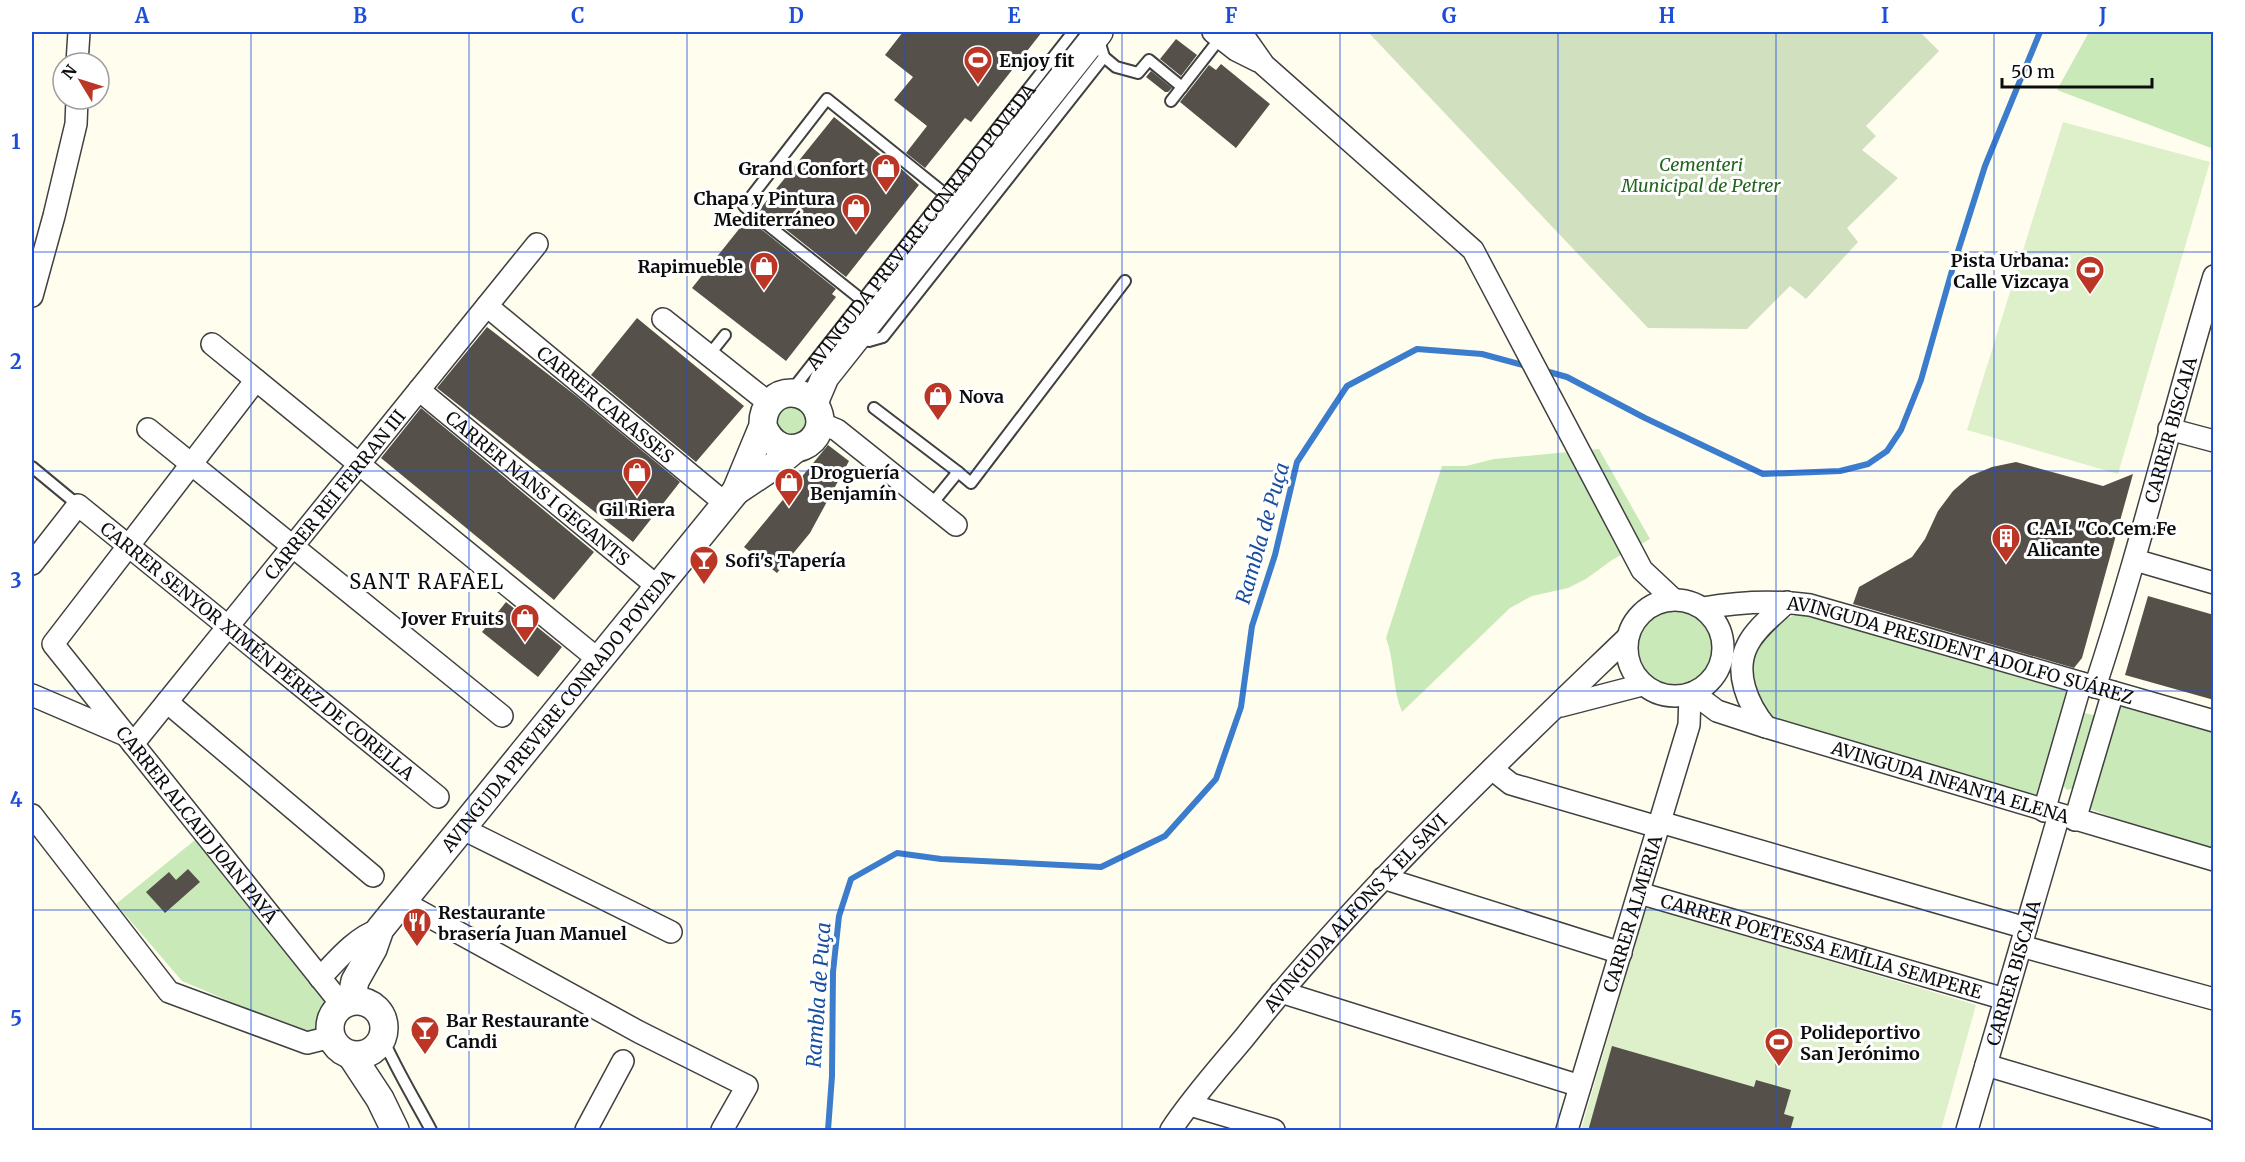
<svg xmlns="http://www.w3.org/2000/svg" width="2245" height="1162" viewBox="0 0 2245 1162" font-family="Merriweather,serif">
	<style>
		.green { fill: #cae9b8 }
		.cemetery { fill: #d1e0bf }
		.pitch { fill: #ddf0ca }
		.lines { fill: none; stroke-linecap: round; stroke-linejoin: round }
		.stream { stroke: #3b7ccc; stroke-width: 6 }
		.building { fill: #56504a }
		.service-casing { stroke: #404040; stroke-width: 14 }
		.minor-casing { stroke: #404040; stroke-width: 24 }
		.tertiary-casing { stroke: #404040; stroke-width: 30 }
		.service { stroke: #fff; stroke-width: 10 }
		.minor { stroke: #fff; stroke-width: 21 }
		.tertiary { stroke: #fff; stroke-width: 27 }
		.grid { fill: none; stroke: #1d4ed8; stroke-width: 1.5; stroke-opacity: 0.55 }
		.labels { text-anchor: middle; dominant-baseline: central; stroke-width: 6; stroke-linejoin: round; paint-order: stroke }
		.poi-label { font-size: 18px; font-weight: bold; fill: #0d0d0d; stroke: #fff; text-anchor: start }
		.park-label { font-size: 18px; font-style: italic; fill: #22651e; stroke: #fff }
		.street-label { font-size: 18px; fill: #0d0d0d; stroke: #fff }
		.water-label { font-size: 20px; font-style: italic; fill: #184f9e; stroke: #fff }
		.neighbourhood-label { font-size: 20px; letter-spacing: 1.5px; fill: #0d0d0d; stroke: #fff }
		.neatline { fill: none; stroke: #1d4ed8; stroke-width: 2 }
		.grid-label { font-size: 20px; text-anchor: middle; font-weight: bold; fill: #1d4ed8 }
	</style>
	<rect width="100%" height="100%" fill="#fffeee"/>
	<path class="green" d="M2089,32h124l1,107 -3,9 -154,-58z
		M791,405l12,5 4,13 -6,12 -19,3 -8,-23 4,-6z
		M1599,449l51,90 -38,21 -26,19 -18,9 -36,8 -22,12 -108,104c-10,-24 -7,-50 -16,-74l56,-172h24l28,-7z
		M1639 648a37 37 0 1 1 74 0a37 37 0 1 1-74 0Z
		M1817,613l246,71 6,7 -29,103 -5,3 -246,-71c-5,-2 -12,-5 -17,-8 -30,-26 -23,-78 9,-97 11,-7 24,-7 36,-8z
		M2120,705h7l86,27v118l-77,-23 -48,-19z
		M2084,713l10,2 2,5 -19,67 -10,3 -7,-8 19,-67z
		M195,840l134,162 -11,17 1,12 -15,2 -122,-52 -66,-77z"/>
	<path class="cemetery" d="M1368,32h552l19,19 -73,75 10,10 -14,14 36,28 -51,50 11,14 -52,57 -16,-13 -43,43 -99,-1z"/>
	<path class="pitch" d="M2063,122l147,40 -92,312 -151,-44z
		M1646,906l330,99 -35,125h-360z"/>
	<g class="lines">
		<path class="stream" d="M1542,370l25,7 78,41 118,56 77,-3 28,-7 19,-13 14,-21 20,-50 32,-113 32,-101 55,-134
			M828,1130l4,-54 1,-104 6,-56 12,-37 46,-26 44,6 160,8 64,-31 51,-57 25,-72 11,-81 23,-71 22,-93 50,-76 70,-37 65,5 48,13"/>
	</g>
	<path class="building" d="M903,32h139l-71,90 -6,-4 -40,50 -19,-15 21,-27 -33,-26 19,-23 -28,-22z
		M1176,39l21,16 -16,21 -21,-17z
		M1221,64l49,40 -34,44 -56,-46 29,-37 7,5z
		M1151,71l21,17 -4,4h-3l-19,-15z
		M834,117l61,49 1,-2 23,21 -73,92 -86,-68z
		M751,221l85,68 -4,5 4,3 -50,64 -94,-73 51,-64 4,3z
		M637,318l107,88 -48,56 -105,-87z
		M487,327l88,68 105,87 -47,60 -196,-154z
		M421,408l173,144 -40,48 -173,-142z
		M828,445l21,16 -39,72 -33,40 -33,-26z
		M2016,462l87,24 30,-12 -51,184 -8,10 -221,-64 6,-17 53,-30 13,-18 13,-28 15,-20 17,-15 22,-9z
		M2148,596l66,19v85l-89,-25z
		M506,602l56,45 -24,30 -56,-45z
		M188,869l12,13 -35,31 -19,-21 23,-20 7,8z
		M1612,1046l142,41 2,-7 35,10 -7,24 10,3 -4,14h-202z"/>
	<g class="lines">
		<g class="service-casing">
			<g id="service">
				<path d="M1104,57l12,10 22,6 11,-13 33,27"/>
				<path d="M1171,101l50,-64"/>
				<path d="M862,300l-118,-94 83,-107 118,95"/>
				<path d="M858,336l11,5 14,-4 221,-280 -6,-20"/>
				<path d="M709,355l16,-20"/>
				<path id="s1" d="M792,390l281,-358"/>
				<path d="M874,408l84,64 -27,33"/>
				<path d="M32,467l46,38"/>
				<path d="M958,472l13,11 154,-202"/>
				<path d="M383,1039c14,32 32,61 48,91"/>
			</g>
		</g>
		<g class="minor-casing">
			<g id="minor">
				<path d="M1213,32l23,18 22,11"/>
				<path d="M1237,32l8,6 19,27 209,185 169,320 31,29"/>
				<path d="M77,63l2,-31"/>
				<path d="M32,296l22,-80 22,-92 1,-25"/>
				<path id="s2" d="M487,306l239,198"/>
				<path d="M663,319l106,84"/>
				<path d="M212,344l387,316"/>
				<path id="s3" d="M256,380l-203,264 289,361"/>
				<path id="s4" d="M419,390l239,197"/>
				<path d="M820,423l17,7 119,95"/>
				<path d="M148,429l354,287"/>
				<path d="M2169,429l45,12"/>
				<path d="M2135,560l79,23"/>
				<path id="s5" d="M32,564l46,-59 360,292"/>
				<circle cx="1675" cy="648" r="48"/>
				<path id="s6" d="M1703,608c35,-6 71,-8 107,-3l404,116"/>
				<path id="s7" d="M2095,687c45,-136 78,-275 119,-411"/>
				<path id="s8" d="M1693,693l24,18 49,16 448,133"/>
				<path d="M32,695l91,39"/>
				<path d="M167,702l206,174"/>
				<path d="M1561,706l81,-21"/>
				<path d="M1766,727c-18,-22 -33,-55 -18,-83 9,-17 26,-29 39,-42"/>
				<path id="s9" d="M133,744l404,-500"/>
				<path d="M1492,769l19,15 147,43"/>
				<path d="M2044,811l37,-128"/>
				<path d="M32,815l137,177 138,51 24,-6"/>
				<path d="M2075,820l38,-128"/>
				<path d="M1660,822l366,106"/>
				<path d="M461,828l210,104"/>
				<path d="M1383,878l238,75"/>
				<path id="s10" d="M1639,893l366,106"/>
				<path d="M401,901l238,131 108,54 -25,44"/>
				<path d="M2021,946l193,53"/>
				<path d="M320,978c18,-19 35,-40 60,-49"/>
				<path d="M1281,992l299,94"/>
				<path d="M1986,1065l218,65"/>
				<path d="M1190,1105l84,25"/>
				<path d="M586,1130l37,-69"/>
				<path id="s11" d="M1171,1130c21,-32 48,-62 73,-92 115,-145 250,-272 383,-400"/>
				<path id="s12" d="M1567,1130l122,-405 1,-30"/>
				<path id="s13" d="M1967,1130l92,-315"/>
			</g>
		</g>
		<g class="tertiary-casing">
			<g id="tertiary">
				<path d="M814,403l11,-26 274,-345"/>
				<path d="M736,491l42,-28 17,-14"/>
				<circle cx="357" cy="1028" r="27"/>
				<path id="s14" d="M351,1001l4,-20 18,-32 7,-20 356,-438 27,-65c-1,-18 11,-34 30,-33 10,1 18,6 23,14 19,35 -36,63 -53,19"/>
				<path d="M351,1055l29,44 15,31"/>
			</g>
		</g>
		<use href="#service" class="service"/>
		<use href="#minor" class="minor"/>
		<use href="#tertiary" class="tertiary"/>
	</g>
	<path class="grid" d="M251,32v1098M469,32v1098M687,32v1098M905,32v1098M1122,32v1098M1340,32v1098M1558,32v1098M1776,32v1098M1994,32v1098M32,252h2182M32,471h2182M32,691h2182M32,910h2182"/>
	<defs>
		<g id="stadium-pin" transform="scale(1.5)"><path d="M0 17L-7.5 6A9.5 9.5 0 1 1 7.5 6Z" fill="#bc3626" stroke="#fff"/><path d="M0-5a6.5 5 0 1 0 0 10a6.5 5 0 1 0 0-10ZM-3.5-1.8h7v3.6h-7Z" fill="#fff"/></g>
		<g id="shop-pin" transform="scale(1.5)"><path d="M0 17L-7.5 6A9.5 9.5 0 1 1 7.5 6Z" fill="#bc3626" stroke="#fff"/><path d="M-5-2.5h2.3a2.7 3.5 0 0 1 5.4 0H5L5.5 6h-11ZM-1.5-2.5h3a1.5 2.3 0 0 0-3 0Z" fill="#fff"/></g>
		<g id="building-pin" transform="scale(1.5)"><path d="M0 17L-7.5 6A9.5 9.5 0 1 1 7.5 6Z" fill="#bc3626" stroke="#fff"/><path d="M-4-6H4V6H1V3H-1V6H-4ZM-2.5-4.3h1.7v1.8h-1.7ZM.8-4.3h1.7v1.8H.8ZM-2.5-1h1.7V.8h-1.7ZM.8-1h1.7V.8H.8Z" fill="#fff"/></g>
		<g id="bar-pin" transform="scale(1.5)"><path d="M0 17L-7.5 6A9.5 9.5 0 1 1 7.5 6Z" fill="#bc3626" stroke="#fff"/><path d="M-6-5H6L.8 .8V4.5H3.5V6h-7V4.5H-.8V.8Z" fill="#fff"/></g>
		<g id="restaurant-pin" transform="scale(1.5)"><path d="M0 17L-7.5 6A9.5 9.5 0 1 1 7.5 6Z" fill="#bc3626" stroke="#fff"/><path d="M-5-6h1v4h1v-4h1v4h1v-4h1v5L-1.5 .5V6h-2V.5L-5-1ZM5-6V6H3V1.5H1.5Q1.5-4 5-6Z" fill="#fff"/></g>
	</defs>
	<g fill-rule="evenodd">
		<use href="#stadium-pin" x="978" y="60"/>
		<use href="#shop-pin" x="886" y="168"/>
		<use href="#shop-pin" x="856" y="208"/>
		<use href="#shop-pin" x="764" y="266"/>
		<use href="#stadium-pin" x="2090" y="270"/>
		<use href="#shop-pin" x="938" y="396"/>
		<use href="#shop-pin" x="637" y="472"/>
		<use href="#shop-pin" x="789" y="482"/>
		<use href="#building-pin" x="2006" y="538"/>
		<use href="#bar-pin" x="704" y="560"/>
		<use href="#shop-pin" x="525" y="618"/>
		<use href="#restaurant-pin" x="417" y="922"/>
		<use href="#bar-pin" x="425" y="1030"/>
		<use href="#stadium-pin" x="1779" y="1042"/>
	</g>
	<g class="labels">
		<g class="poi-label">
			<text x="999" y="60">Enjoy fit</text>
			<text x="865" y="168" text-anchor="end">Grand Confort</text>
			<text x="835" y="198" text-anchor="end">Chapa y Pintura<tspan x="835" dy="21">Mediterráneo</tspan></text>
			<text x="2069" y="260" text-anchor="end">Pista Urbana:<tspan x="2069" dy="21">Calle Vizcaya</tspan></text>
			<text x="743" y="266" text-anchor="end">Rapimueble</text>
			<text x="959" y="396">Nova</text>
			<text x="810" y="472">Droguería<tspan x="810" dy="21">Benjamín</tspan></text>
			<text x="637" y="509" text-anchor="middle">Gil Riera</text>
			<text x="2027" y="528">C.A.I. "Co.Cem.Fe<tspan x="2027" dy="21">Alicante</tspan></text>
			<text x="725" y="560">Sofi's Tapería</text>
			<text x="504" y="618" text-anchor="end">Jover Fruits</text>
			<text x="438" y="912">Restaurante<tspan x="438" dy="21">brasería Juan Manuel</tspan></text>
			<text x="446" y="1020">Bar Restaurante<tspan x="446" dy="21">Candi</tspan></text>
			<text x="1800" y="1032">Polideportivo<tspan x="1800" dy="21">San Jerónimo</tspan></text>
		</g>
		<g class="park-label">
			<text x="1701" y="164">Cementeri<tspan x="1701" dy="21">Municipal de Petrer</tspan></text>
		</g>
		<g class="street-label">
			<text stroke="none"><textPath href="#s1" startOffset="208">AVINGUDA PREVERE CONRADO POVEDA</textPath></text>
			<text stroke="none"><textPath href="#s2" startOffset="154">CARRER CARASSES</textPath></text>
			<text stroke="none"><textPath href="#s7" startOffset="268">CARRER BISCAIA</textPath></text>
			<text stroke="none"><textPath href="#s4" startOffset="154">CARRER NANS I GEGANTS</textPath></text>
			<text stroke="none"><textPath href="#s9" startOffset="321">CARRER REI FERRAN III</textPath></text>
			<text stroke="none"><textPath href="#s5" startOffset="306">CARRER SENYOR XIMÉN PÉREZ DE CORELLA</textPath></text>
			<text stroke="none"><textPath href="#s6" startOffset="264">AVINGUDA PRESIDENT ADOLFO SUÁREZ</textPath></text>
			<text stroke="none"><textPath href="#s14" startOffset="360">AVINGUDA PREVERE CONRADO POVEDA</textPath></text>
			<text stroke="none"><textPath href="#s8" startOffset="274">AVINGUDA INFANTA ELENA</textPath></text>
			<text stroke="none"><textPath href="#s3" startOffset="564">CARRER ALCAID JOAN PAYÁ</textPath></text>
			<text stroke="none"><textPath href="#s11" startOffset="285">AVINGUDA ALFONS X EL SAVI</textPath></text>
			<text stroke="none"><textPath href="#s12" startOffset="226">CARRER ALMERIA</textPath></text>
			<text stroke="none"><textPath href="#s10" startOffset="190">CARRER POETESSA EMÍLIA SEMPERE</textPath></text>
			<text stroke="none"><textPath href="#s13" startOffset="164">CARRER BISCAIA</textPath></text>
		</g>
		<g class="water-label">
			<text transform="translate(1262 533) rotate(-74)">Rambla de Puça</text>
			<text transform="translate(818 995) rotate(-86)">Rambla de Puça</text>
		</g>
		<g class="neighbourhood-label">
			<text x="427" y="581">SANT RAFAEL</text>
		</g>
	</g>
	<rect width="2245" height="1162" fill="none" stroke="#ffffff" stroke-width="66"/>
	<g transform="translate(81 81) rotate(308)"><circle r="28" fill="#ffffff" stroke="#9e9e9e" stroke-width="1.5"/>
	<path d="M0-4.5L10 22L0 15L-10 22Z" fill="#bc3626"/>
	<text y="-9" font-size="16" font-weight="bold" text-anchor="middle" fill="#0d0d0d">N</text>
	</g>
	<path d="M2002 78v9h150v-9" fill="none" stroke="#0d0d0d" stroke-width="3"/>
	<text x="2011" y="78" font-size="18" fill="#0d0d0d" stroke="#ffffff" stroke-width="4.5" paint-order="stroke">50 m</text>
	<rect x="33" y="33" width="2179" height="1096" class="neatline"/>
	<g class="grid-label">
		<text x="142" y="23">A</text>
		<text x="360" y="23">B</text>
		<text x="578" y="23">C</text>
		<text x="796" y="23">D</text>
		<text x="1014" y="23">E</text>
		<text x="1231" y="23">F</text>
		<text x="1449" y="23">G</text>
		<text x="1667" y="23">H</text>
		<text x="1885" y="23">I</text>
		<text x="2103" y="23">J</text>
		<text x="16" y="149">1</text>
		<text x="16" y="369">2</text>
		<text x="16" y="588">3</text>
		<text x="16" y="807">4</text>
		<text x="16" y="1026">5</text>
	</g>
</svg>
